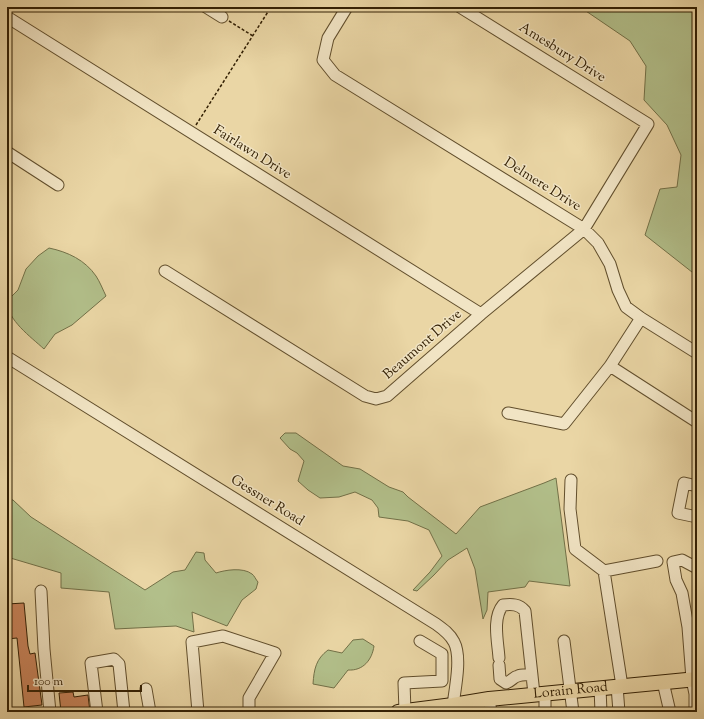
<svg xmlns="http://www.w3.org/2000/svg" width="704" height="719" viewBox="0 0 704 719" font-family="'Sorts Mill Goudy',serif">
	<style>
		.green { fill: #b2bf8a; stroke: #727047 }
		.building { fill: #c9845b; stroke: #332004 }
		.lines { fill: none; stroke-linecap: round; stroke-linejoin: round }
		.minor-casing { stroke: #614e2c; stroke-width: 13 }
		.major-casing { stroke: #332004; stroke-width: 16 }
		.path { stroke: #332004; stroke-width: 1.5; stroke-dasharray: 3 2; stroke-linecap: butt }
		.minor { stroke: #f1e4c4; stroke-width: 11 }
		.major { stroke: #ead6a5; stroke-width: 14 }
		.labels { text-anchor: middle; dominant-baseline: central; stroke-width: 3; stroke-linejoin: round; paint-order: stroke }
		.street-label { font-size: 14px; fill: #332004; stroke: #f1e4c4 }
	</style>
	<rect width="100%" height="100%" fill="#ead6a5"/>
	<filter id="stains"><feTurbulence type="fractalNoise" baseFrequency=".005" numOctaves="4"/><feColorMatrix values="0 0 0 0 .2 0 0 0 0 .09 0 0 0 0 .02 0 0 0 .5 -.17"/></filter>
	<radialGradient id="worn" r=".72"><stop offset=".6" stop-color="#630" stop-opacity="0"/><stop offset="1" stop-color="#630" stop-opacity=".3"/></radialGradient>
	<path class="green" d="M580,7h117v269l-52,-41 15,-46 17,-2 4,-32 -14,-30 -23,-25 2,-34 -16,-25z
		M49,248c19,4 36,12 47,28 4,6 7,14 10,20l-34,29 -17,9 -11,15c-13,-12 -37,-29 -37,-48l11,-11 8,-21 12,-13z
		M285,433h11l47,33 17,3 29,18 14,5 5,5 48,37 24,-27 64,-24 12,-5 14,108 -41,-5 -4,6 -37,5 -1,18 -4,9 -8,-50 -8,-21 -19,12 -14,15 -17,16 -4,-1 17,-18 12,-16 -13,-26 -21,-9 -29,-4 -1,-9 -6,-8 -17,-8 -16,5 -19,1 -12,-8 -10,-9 6,-20 -7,-8 -7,-4 -10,-11z
		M7,499l6,1 18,17 114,73 28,-18 12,-2 11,-18 8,1 1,7 11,13c9,-3 27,-6 36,1 2,1 4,6 6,8l-2,7 -14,11 -15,26 -35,-14 2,20 -18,-6 -61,3 -6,-37 -48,-4v-15l-54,-16z
		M363,639l11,7c-2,14 -11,25 -26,24l-14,18 -21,-4c1,-15 3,-25 15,-34l14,3 11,-13z"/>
	<path class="building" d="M24,603l4,43 2,8 5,-1 7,52 -18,2 -7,-69 -10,1v-35z
		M73,692l1,5 14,-2 2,17h-29l-2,-19z"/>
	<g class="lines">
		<g class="minor-casing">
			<path id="minor" d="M206,7l16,10
				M347,7l-19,31 -5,22 12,15 249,154 14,14 12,21 8,26 8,17 15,11 56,35
				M7,17l474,297
				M7,152l51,33
				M165,271l200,125 11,3 11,-3 94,-82 103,-85 64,-105 -188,-117
				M7,357l429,267c7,5 14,10 18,18 8,15 1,47 -1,63l-3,6
				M610,366l87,56
				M508,413l56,11 46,-58 31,-48
				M571,480l-1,29 5,40 29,22 18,115
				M697,486l-13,-3 -6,30 19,4
				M697,568l-15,-8 -9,2 3,18 6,13 6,34 4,52 3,15 2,3
				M604,571l53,-10
				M41,591l3,58 6,63
				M564,641l9,71
				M499,658c-1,-16 -7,-40 4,-53 9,-1 16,-1 22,6l9,83
				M499,665l1,14 6,4c6,-2 7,-6 12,-7 4,-2 10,-1 14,-1
				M663,682l7,30
				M617,686l2,26
				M600,688l1,24
				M146,689l4,23
				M545,693v19
				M489,699l2,13
				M405,711l-1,-28 38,-2v-27l-22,-13
				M97,712l-6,-49 23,-4 5,5 5,48
				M198,712l-6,-70 31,-6 52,17 -26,45v14
				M695,712v-18"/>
		</g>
		<g class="major-casing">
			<g id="major">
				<path id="s1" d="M398,712l55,-7 36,-6 208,-20"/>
			</g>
		</g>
		<path class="path" d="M229,21l24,15
			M196,125l75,-118"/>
		<use href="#minor" class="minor"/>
		<use href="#major" class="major"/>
	</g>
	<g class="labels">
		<g class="street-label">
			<text transform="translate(562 53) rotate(32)">Amesbury Drive</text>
			<text transform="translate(252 153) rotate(32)">Fairlawn Drive</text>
			<text transform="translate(542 185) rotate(32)">Delmere Drive</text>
			<text transform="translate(423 345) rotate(-41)">Beaumont Drive</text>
			<text transform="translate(267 501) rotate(32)">Gessner Road</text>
			<text stroke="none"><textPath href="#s1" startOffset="174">Lorain Road</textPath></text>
		</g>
	</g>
	<rect width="704" height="719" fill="none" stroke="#ead6a5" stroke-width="24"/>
	<rect x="8" y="8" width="688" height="703" fill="none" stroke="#332004" stroke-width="2"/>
	<rect x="12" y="12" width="680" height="695" fill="none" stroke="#332004"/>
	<path d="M28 685v6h113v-6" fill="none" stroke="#332004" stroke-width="2"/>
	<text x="34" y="685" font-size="12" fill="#332004" stroke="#f1e4c4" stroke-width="3" paint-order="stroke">100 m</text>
	<rect width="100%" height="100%" filter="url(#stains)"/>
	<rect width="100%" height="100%" fill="url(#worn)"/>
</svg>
